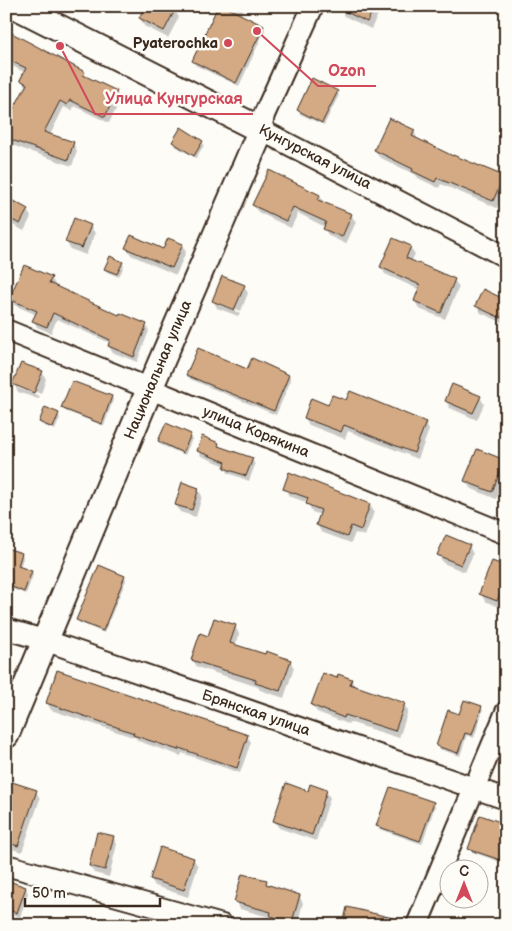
<svg xmlns="http://www.w3.org/2000/svg" width="512" height="931" viewBox="0 0 512 931" font-family="'Balsamiq Sans',sans-serif">
	<style>
		.shadow { fill: #0003 }
		.building { fill: #d3aa84; stroke: #3b2a1e }
		.lines { fill: none; stroke-linecap: round; stroke-linejoin: round }
		.minor-casing { stroke: #3b2a1e; stroke-width: 24 }
		.tertiary-casing { stroke: #3b2a1e; stroke-width: 29 }
		.minor { stroke: #fdfcf7; stroke-width: 20 }
		.tertiary { stroke: #fdfcf7; stroke-width: 25 }
		.poi-dot { fill: #d1495b; stroke: #fdfcf7; stroke-width: 2 }
		.labels { text-anchor: middle; dominant-baseline: central; stroke-width: 5; stroke-linejoin: round; paint-order: stroke }
		.poi-label { font-size: 15px; font-weight: bold; fill: #3b2a1e; stroke: #fdfcf7; text-anchor: end }
		.street-label { font-size: 15px; fill: #3b2a1e; stroke: #fdfcf7 }
		.leader { fill: none; stroke: #d1495b; stroke-width: 2 }
		.callout-dot { fill: #d1495b; stroke: #fdfcf7; stroke-width: 2 }
		.callout-label { font-size: 16px; text-anchor: middle; font-weight: bold; fill: #d1495b; stroke: #fdfcf7; stroke-width: 5; stroke-linejoin: round; paint-order: stroke }
	</style>
	<rect width="100%" height="100%" fill="#fdfcf7"/>
	<filter id="ink" filterUnits="userSpaceOnUse"><feTurbulence type="fractalNoise" baseFrequency=".02" numOctaves="2"/><feDisplacementMap in="SourceGraphic" scale="10" xChannelSelector="R" yChannelSelector="G"/><feConvolveMatrix kernelMatrix="1 2 1 2 8 2 1 2 1" color-interpolation-filters="sRGB"/></filter>
	<g filter="url(#ink)">
		<path class="shadow" d="M219,6h26l-5,10 23,10 2,4 -26,56 -44,-21 -2,-4z
			M341,6h41l-11,23 -27,-13 -4,-8z
			M174,10l5,7 -11,21 -24,-12 -4,-8z
			M6,32l78,41 3,5 29,14 5,7 -12,24 -35,-17 -2,5 -8,-4 -14,28 23,8 4,8 -5,15 -66,-23 1,-23 2,1 17,-33 -4,-8 4,-7 -20,-10z
			M337,92l2,3 -15,30 -24,-11 -2,-4z
			M414,131l4,9 35,18 50,19 3,5v5l-9,21 -56,-24 -2,4 -21,-10 -2,-3 -37,-18 -4,-7z
			M202,141l2,4 -8,13 -21,-12 -2,-4z
			M269,172l51,24 4,7 27,12 5,7 -10,22 -17,-8 -5,-7 1,-2 -27,-14 -7,15 -33,-16 -5,-7z
			M6,199l21,11 4,7 -7,14 -18,-10z
			M90,226l5,7 -9,22 -16,-6 -4,-8z
			M182,245l4,7 -10,23 -45,-20 -4,-7 37,3z
			M410,247l5,7 -4,8 43,18 5,7 -14,32 -26,-10 -4,-8 5,-11 -35,-16 -4,-7z
			M122,263l2,3 -5,11 -12,-5 -2,-3z
			M51,278l4,6 -1,2 66,31 26,8 3,6 -12,31 -25,-10 -3,-6 1,-3 -53,-24 -6,14 -14,-6 -3,-6 3,-6 -23,-10 -3,-6z
			M244,286l4,7 -7,18 -24,-10v3l23,9 -2,3 -21,-8 -4,-8z
			M506,302v22l-25,-11 -4,-7z
			M247,371l42,5 2,4 -15,35 -86,-36 -2,-5z
			M42,372l4,7 -5,15 -23,-9v3l22,8 -2,3 -20,-7 -4,-8z
			M112,397l1,3 -9,26 -39,-15 -2,-3z
			M480,397l4,7 -7,16 -27,-12 -4,-7z
			M329,407l96,16 4,7 -11,29 -70,-28 -3,8 -36,-14 -4,-7z
			M58,414l2,4 -5,12 -13,-5 -2,-4z
			M167,425l23,10 2,4 -7,16 -24,-10 -2,-4z
			M218,444l3,4 31,11 3,6 -6,16 -21,-8 -2,-7 -25,-10 -3,-5z
			M504,461l2,14 -10,24 -26,-11 -4,-7z
			M290,473l80,32 4,7 -9,24 -10,-3 -4,10 -30,-11 -4,-8 4,-9 -9,-3 -4,-9 -19,-7 -4,-7z
			M198,489l4,7 -6,21 -16,-5 -4,-7z
			M469,546l4,8 -8,18 -22,-9 -4,-8z
			M22,554l1,4 -3,10 11,4 2,3 -7,19 -20,-7z
			M506,558v43l-2,-1 -3,8 -16,-7 -4,-7 21,-28z
			M125,577l1,3 -22,53 -24,-10 -2,-3z
			M235,626l4,8 -4,12 55,15 4,7 -10,30 -24,-8 -2,-3 -61,-20 -4,-7 16,-22z
			M337,680h14l4,7 49,17 4,7 -9,27 -50,-16 -1,2 -31,-12 -5,-7z
			M47,703l200,33 4,6 -11,31 -58,-20 -1,3 -43,-15 -2,-3 -85,-28z
			M481,707l2,3 -9,28 -7,-3 -7,21 -21,-7 -1,-3 22,-30z
			M36,791l4,8 -18,53 -16,-5v-44z
			M326,791l4,7 -14,43 -37,-13 -5,-7 35,-29z
			M433,803l2,3 -13,38 -43,-15 -1,-3z
			M506,825v39l-34,-12 -2,-3z
			M113,837l4,7 -8,33 -15,-4 -4,-7z
			M193,859l5,7 -10,31 -33,-11 -4,-7z
			M6,881l20,7 2,5 -8,24 -14,-5z
			M266,882l3,5 30,9 4,7 -6,22h-15l-7,-2 -2,-5 -33,-9 -4,-7z"/>
		<path class="building" d="M145,6h32l-13,25 -25,-13z
			M218,6h6l40,20 -28,57 -44,-22z
			M334,6h41l-8,16z
			M6,30l79,42 -2,3 34,16 -12,26 -35,-17 -3,5 -7,-4 -16,31 30,10 -6,18 -62,-22v-15l21,-39 -7,-4 6,-12 -20,-9z
			M312,78l26,13 -16,32 -25,-13z
			M389,118l26,12 -3,6 41,20v-1l51,21 -11,25 -56,-23 -2,4 -23,-11 1,-2 -39,-19z
			M181,127l22,14 -9,15 -22,-14z
			M269,170l51,25 -2,5 34,14 -10,23 -19,-8 3,-7 -33,-15 -7,14 -34,-16z
			M6,197l22,12 -8,15 -14,-7z
			M74,218l17,7 -9,23 -17,-6z
			M131,235l32,14 5,-11 15,6 -11,24 -47,-20z
			M393,238l18,8 -5,12 49,21 -14,34 -27,-12 6,-16 -40,-18z
			M110,256l13,6 -6,12 -13,-5z
			M24,265l28,12 -3,6 70,32 1,-2 27,11 -13,33 -26,-11 2,-6 -57,-27 -6,14 -15,-6 5,-10 -28,-12z
			M222,276l23,9 -11,25 -22,-9z
			M483,289l23,11v8l-5,10 -26,-12z
			M198,348l49,21 5,-11 37,17 -15,36 -88,-36z
			M21,363l22,8 -9,22 -22,-9z
			M72,381l40,15 -10,28 -41,-16z
			M452,384l29,12 -8,17 -28,-12z
			M350,391l76,31 -12,31 -70,-28 -3,7 -37,-14 7,-20 17,7 4,-10 14,5z
			M45,407l14,6 -6,15 -14,-6z
			M166,423l25,11 -8,19 -25,-12z
			M202,436l17,7 -1,3 35,12 -7,18 -22,-8 2,-6 -29,-11z
			M477,449l28,11 -13,32 -28,-11z
			M289,472l81,32 -9,26 -10,-4 -4,11 -31,-12 5,-15 -15,-6 2,-6 -25,-9z
			M182,482l17,6 -7,22 -17,-5z
			M446,535l24,10 -9,20 -24,-10z
			M6,548l16,5 -4,13 14,5 -8,21 -14,-6 -2,7 -2,-1z
			M492,561l14,5v30l-6,-2 -3,7 -18,-7z
			M99,565l26,11 -22,55 -27,-11z
			M214,618l22,7 -6,18 35,11 1,-3 25,9 -11,31 -25,-8 1,-3 -65,-20 9,-27 8,3z
			M57,670l191,65 -11,33 -58,-20 -1,2 -45,-15 1,-2 -88,-30z
			M323,673l14,5 1,-4 14,5 -2,5 55,19 -10,28 -50,-16 -1,3 -33,-13z
			M464,700l18,6 -10,29 -7,-2 -7,20 -22,-7 12,-36 11,4z
			M12,782l25,8 -19,56 -12,-4v-43z
			M286,783l22,8 2,-7 17,6 -15,45 -39,-14z
			M390,787l44,15 -14,39 -44,-15z
			M480,815l26,9v38l-38,-13z
			M97,832l17,4 -9,34 -16,-4z
			M160,847l34,11 -10,32 -34,-11z
			M242,874l25,6 -1,4 34,11 -8,27 -22,-6 1,-4 -37,-10z
			M6,880l20,7 -9,26 -11,-4z
			M347,907l50,12 -1,6h-53z"/>
		<g class="lines">
			<g class="minor-casing">
				<path id="minor" d="M313,6l-49,109 -3,15 245,127
					M6,330l500,204
					M6,629l38,11 462,159
					M6,865l216,60
					M417,925l89,-213"/>
			</g>
			<g class="tertiary-casing">
				<path id="tertiary" d="M6,735l144,-347 111,-258 -245,-124"/>
			</g>
			<use href="#minor" class="minor"/>
			<use href="#tertiary" class="tertiary"/>
		</g>
	</g>
	<circle class="poi-dot" cx="228" cy="43" r="5"/>
	<g class="labels">
		<g class="poi-label">
			<text x="218" y="43">Pyaterochka</text>
		</g>
		<g class="street-label">
			<text transform="translate(315 157) rotate(27)">Кунгурская улица</text>
			<text transform="translate(158 370) rotate(-67)">Национальная улица</text>
			<text transform="translate(256 432) rotate(22)">улица Корякина</text>
			<text transform="translate(256 713) rotate(19)">Брянская улица</text>
		</g>
	</g>
	<path class="leader" d="M257 31L318 86H376M60 46L95 114H253"/>
	<g class="callout-dot">
		<circle cx="257" cy="31" r="5"/>
		<circle cx="60" cy="46" r="5"/>
	</g>
	<g class="callout-label">
		<text x="347" y="76">Ozon</text>
		<text x="174" y="104">Улица Кунгурская</text>
	</g>
	<rect width="512" height="931" fill="none" stroke="#fdfcf7" stroke-width="25"/>
	<rect x="12" y="12" width="487" height="906" fill="none" stroke="#3b2a1e" stroke-width="2" filter="url(#ink)"/>
	<g transform="translate(464 884)"><circle r="24" fill="#fdfcf7" stroke="#afa8a0"/>
	<path d="M0-4L9 19L0 12L-9 19Z" fill="#d1495b"/>
	<text y="-8" font-size="14" font-weight="bold" text-anchor="middle" fill="#3b2a1e">С</text>
	</g>
	<path d="M25 898v8h135v-8" fill="none" stroke="#3b2a1e" stroke-width="2.5"/>
	<text x="32" y="898" font-size="15" fill="#3b2a1e" stroke="#fdfcf7" stroke-width="4" paint-order="stroke">50 m</text>
</svg>
